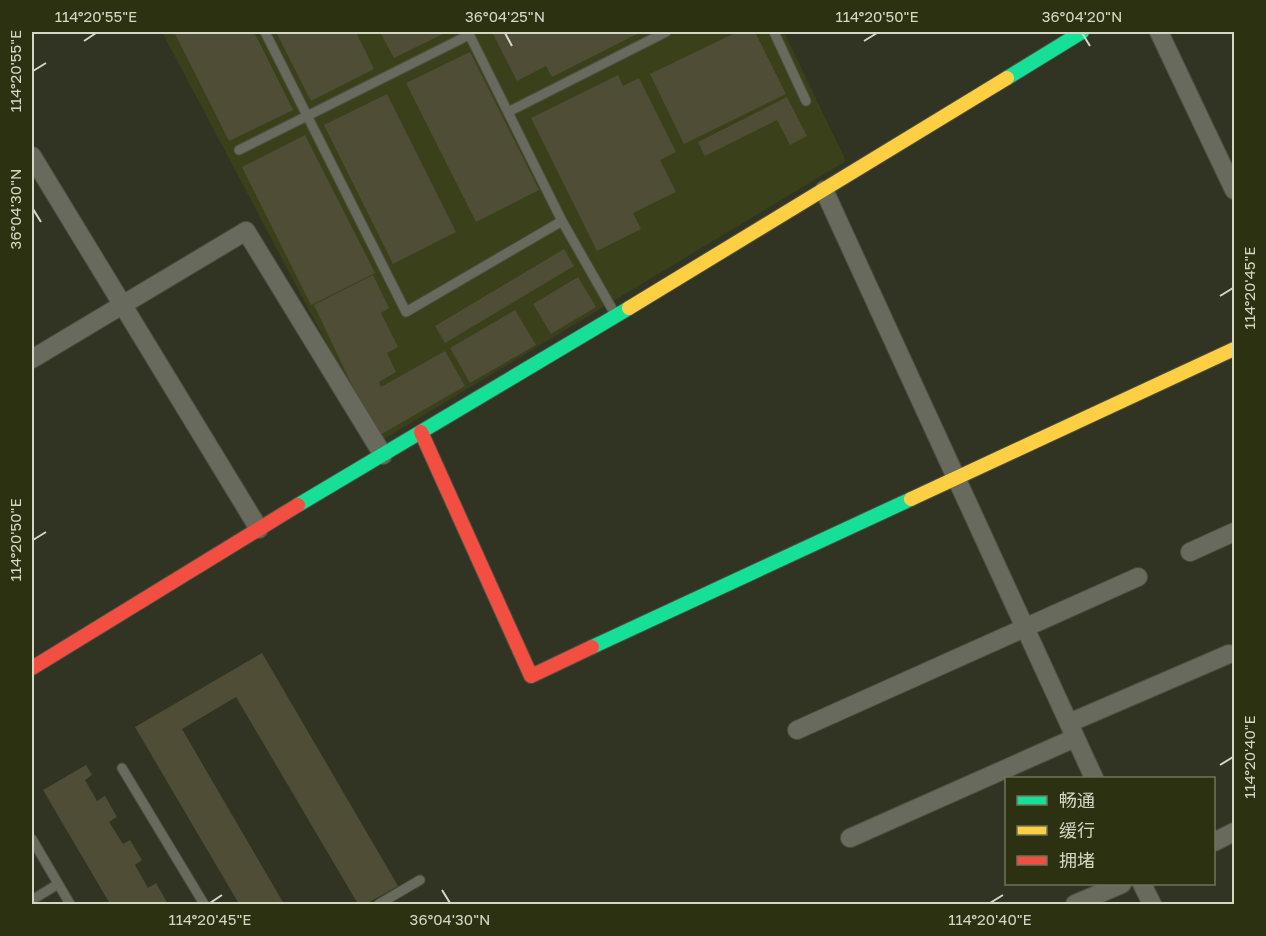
<svg xmlns="http://www.w3.org/2000/svg" width="1266" height="936" viewBox="0 0 1266 936" font-family="'Golos Text','Noto Sans SC',sans-serif">
	<style>
		.built { fill: #3a401a }
		.building { fill: #4f4d36 }
		.lines { fill: none; stroke-linecap: round; stroke-linejoin: round }
		.lane-casing { stroke: #4c5040; stroke-width: 11 }
		.street-casing { stroke: #4c5040; stroke-width: 20 }
		.fast-casing { stroke: #4c5040; stroke-width: 16 }
		.slow-casing { stroke: #4c5040; stroke-width: 16 }
		.jam-casing { stroke: #4c5040; stroke-width: 16 }
		.lane { stroke: #676a5c; stroke-width: 9 }
		.street { stroke: #676a5c; stroke-width: 18 }
		.fast { stroke: #16e098; stroke-width: 14 }
		.slow { stroke: #ffcf43; stroke-width: 14 }
		.jam { stroke: #f24e42; stroke-width: 14 }
		.ticks { fill: none; stroke: #d3d8c5; stroke-width: 2 }
		.neatline { fill: none; stroke: #d3d8c5; stroke-width: 2 }
		.ticks-label { font-size: 15px; text-anchor: middle; fill: #d3d8c5 }
	</style>
	<rect width="100%" height="100%" fill="#313423"/>
	<path class="built" d="M162,32h622l62,129 -467,281z"/>
	<path class="building" d="M174,32h80l39,78 -64,31z
		M276,32h80l18,37 -63,32z
		M380,32h67l-53,26z
		M492,32h149l-89,45 -6,-11 -29,15z
		M737,32h18l31,62 -102,50 -34,-70z
		M470,52l69,138 -63,32 -70,-139z
		M618,75l5,11 16,-8 37,74 -16,8 16,32 -43,21 8,16 -44,22 -66,-133z
		M387,94l69,138 -63,32 -69,-139z
		M787,97l20,39 -17,9 -13,-25 -72,36 -7,-14z
		M305,135l70,138 -64,32 -69,-138z
		M564,249l10,17 -129,77 -10,-17z
		M373,275l16,33 -8,5 17,34 -11,6 9,19 -17,10 2,5 64,-36 20,35 -85,49 -21,-35 -45,-95z
		M578,277l18,30 -45,27 -18,-30z
		M515,310l21,35 -66,38 -20,-35z
		M262,653l136,233 -32,18h-8l-122,-207 -54,32 102,175h-45l-104,-177z
		M86,765l6,10 -7,5 12,21 8,-5 12,21 -8,5 14,22 7,-4 12,20 -7,5 13,23 8,-5 12,21h-58l-67,-114z"/>
	<g class="lines">
		<g class="lane-casing">
			<path id="lane" d="M265,32l141,280 156,-91
				M468,32l94,189 53,93
				M774,32l32,69
				M508,112l158,-80
				M239,150l230,-115
				M122,768l82,136
				M32,839l38,65
				M32,900l26,-16
				M379,904l41,-24"/>
		</g>
		<g class="street-casing">
			<path id="street" d="M1159,32l75,158
				M32,156l227,373
				M824,190l270,588
				M32,359l214,-128 137,224
				M1190,552l44,-20
				M1069,723l160,-69
				M797,730l341,-153
				M850,838l225,-100
				M1214,842l20,-10
				M1142,884l10,20
				M1075,904l47,-20"/>
		</g>
		<g class="fast-casing">
			<path id="fast" d="M1007,78l75,-46
				M298,505l331,-197
				M592,647l319,-148"/>
		</g>
		<g class="slow-casing">
			<path id="slow" d="M629,308l378,-230
				M911,499l323,-150"/>
		</g>
		<g class="jam-casing">
			<path id="jam" d="M421,432l110,244 61,-29
				M32,668l266,-163"/>
		</g>
		<use href="#lane" class="lane"/>
		<use href="#street" class="street"/>
		<use href="#fast" class="fast"/>
		<use href="#slow" class="slow"/>
		<use href="#jam" class="jam"/>
	</g>
	<path class="ticks" d="M505,33l7,13M1082,33l8,13M84,41l12,-8M864,41l13,-8M33,71l13,-8M33,209l8,13M1220,296l13,-8M33,540l13,-8M1220,765l13,-8M442,890l8,13M210,903l12,-8M990,903l13,-8"/>
	<rect width="1266" height="936" fill="none" stroke="#2c3111" stroke-width="66"/>
	<rect x="1005" y="777" width="210" height="108" fill="#2c3111" stroke="#6f7459" stroke-width="1.5"/>
	<rect x="1017" y="796" width="30" height="9" fill="#16e098" stroke="#6f7459" stroke-width="1.5"/>
	<text x="1059" y="807" font-size="18" fill="#d3d8c5">畅通</text>
	<rect x="1017" y="826" width="30" height="9" fill="#ffcf43" stroke="#6f7459" stroke-width="1.5"/>
	<text x="1059" y="837" font-size="18" fill="#d3d8c5">缓行</text>
	<rect x="1017" y="856" width="30" height="9" fill="#f24e42" stroke="#6f7459" stroke-width="1.5"/>
	<text x="1059" y="867" font-size="18" fill="#d3d8c5">拥堵</text>
	<rect x="33" y="33" width="1200" height="870" class="neatline"/>
	<g class="ticks-label">
		<text x="96" y="22">114°20'55"E</text>
		<text x="505" y="22">36°04'25"N</text>
		<text x="877" y="22">114°20'50"E</text>
		<text x="1082" y="22">36°04'20"N</text>
		<text transform="translate(16 71) rotate(-90)" y="5">114°20'55"E</text>
		<text transform="translate(16 209) rotate(-90)" y="5">36°04'30"N</text>
		<text transform="translate(1250 288) rotate(-90)" y="5">114°20'45"E</text>
		<text transform="translate(16 540) rotate(-90)" y="5">114°20'50"E</text>
		<text transform="translate(1250 757) rotate(-90)" y="5">114°20'40"E</text>
		<text x="210" y="925">114°20'45"E</text>
		<text x="450" y="925">36°04'30"N</text>
		<text x="990" y="925">114°20'40"E</text>
	</g>
</svg>
